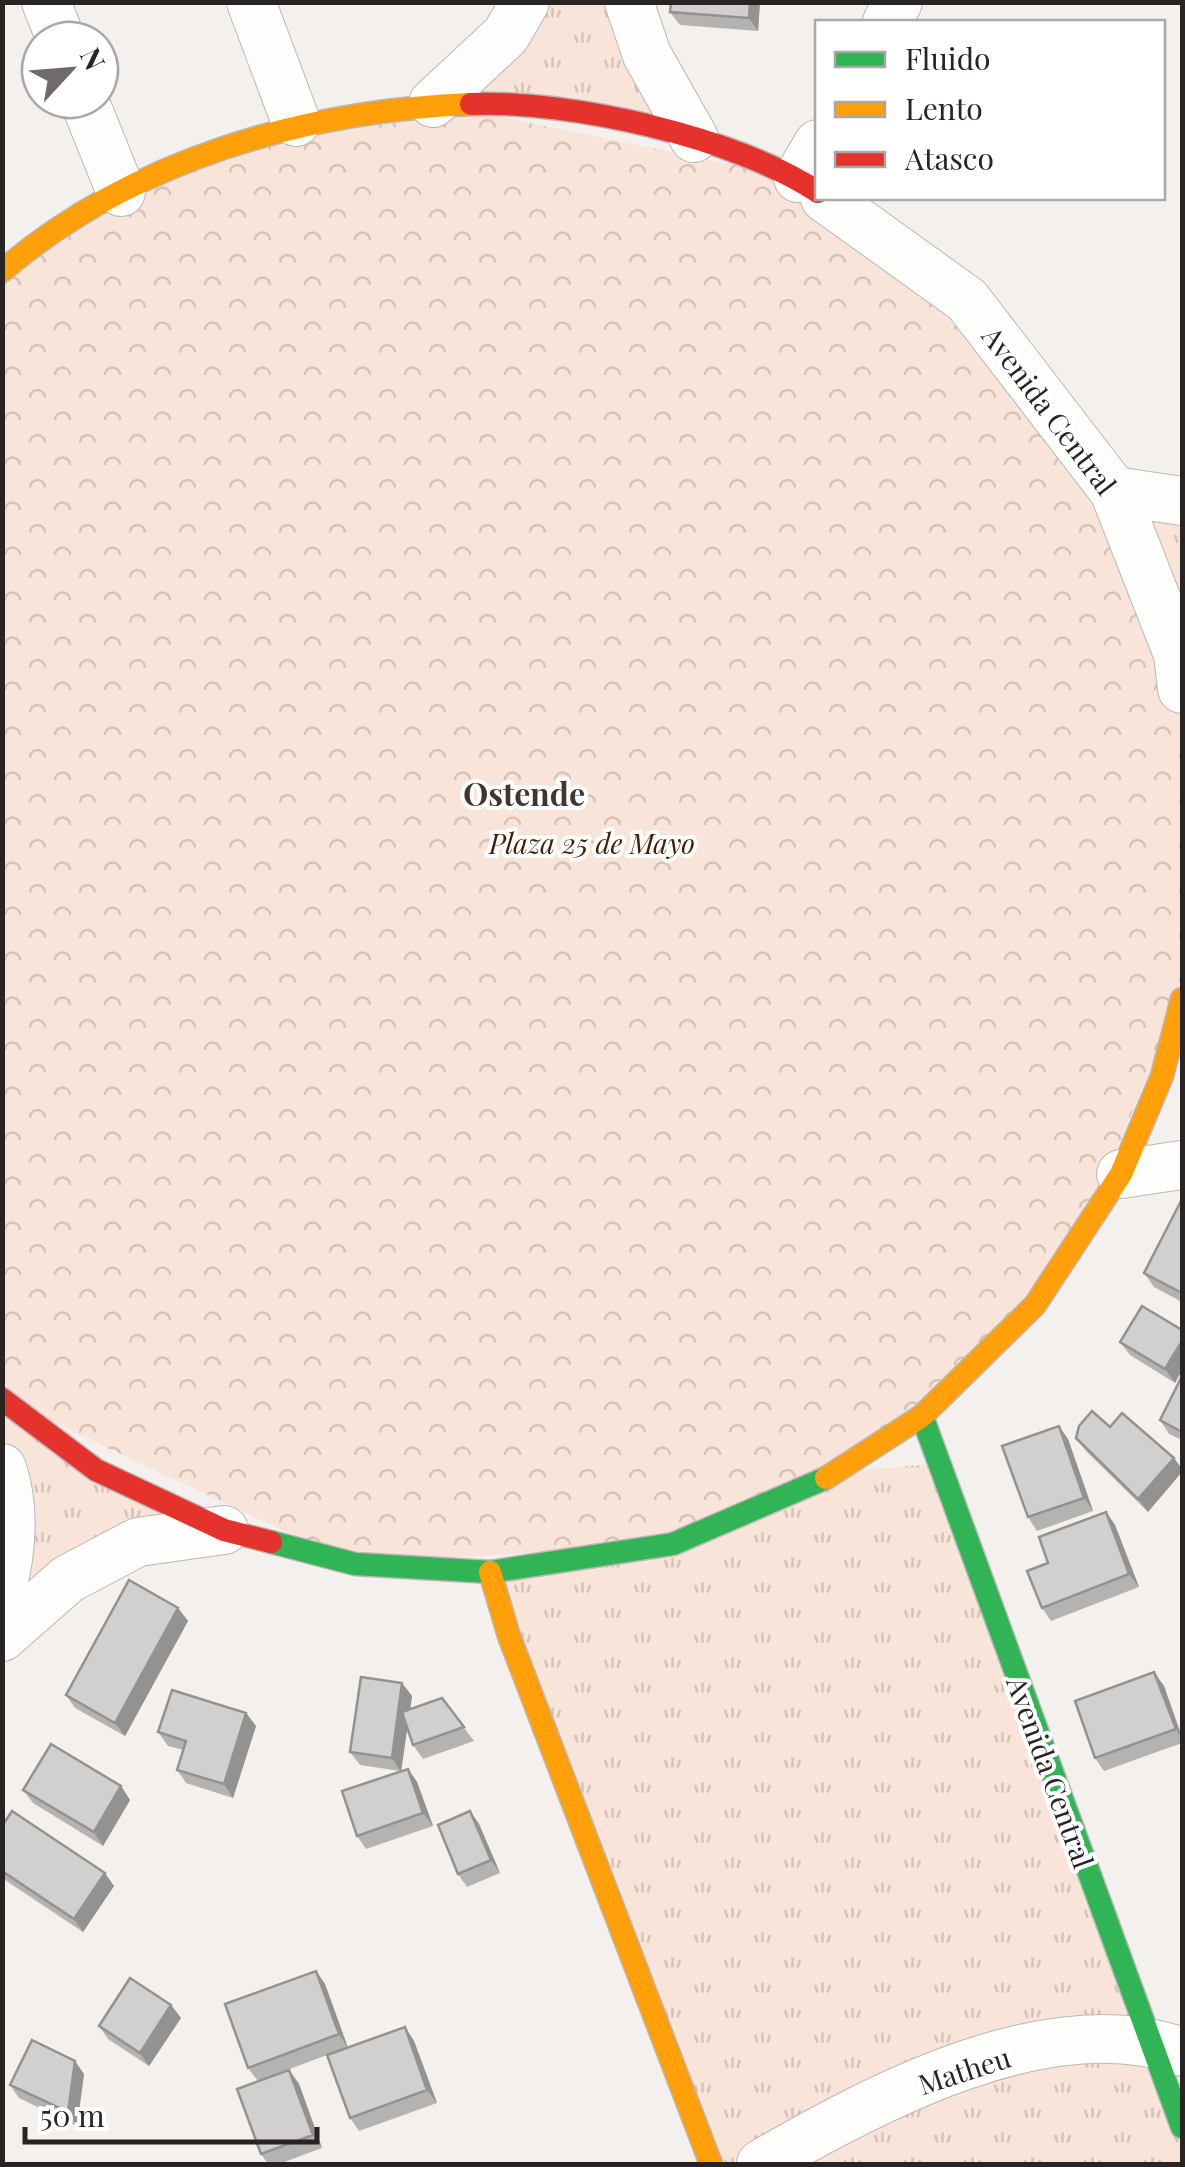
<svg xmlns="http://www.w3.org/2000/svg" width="1185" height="2167" viewBox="0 0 1185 2167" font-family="'Playfair Display',serif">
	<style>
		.grass { fill: url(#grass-tufts) }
		.park { fill: url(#park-crowns) }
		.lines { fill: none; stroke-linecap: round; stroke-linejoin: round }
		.street-casing { stroke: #bab7b6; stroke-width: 50 }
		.fast-casing { stroke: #bab7b6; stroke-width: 25 }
		.slow-casing { stroke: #bab7b6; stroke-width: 25 }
		.jam-casing { stroke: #bab7b6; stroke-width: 25 }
		.street { stroke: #fdfdfc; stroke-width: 48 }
		.fast { stroke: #30b455; stroke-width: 22 }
		.slow { stroke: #ff9f0a; stroke-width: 22 }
		.jam { stroke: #e5322d; stroke-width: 22 }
		.wall { fill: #b5b3b1 }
		.shaded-wall { fill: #939290 }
		.building { fill: #d2d0ce; stroke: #939290; stroke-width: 2.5 }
		.labels { text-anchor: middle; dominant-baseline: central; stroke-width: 8; stroke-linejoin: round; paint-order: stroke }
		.street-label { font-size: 28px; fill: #272423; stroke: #fff }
		.park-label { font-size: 28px; font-style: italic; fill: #411e04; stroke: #fff }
		.quarter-label { font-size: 32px; font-weight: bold; fill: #3d3733; stroke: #fff }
	</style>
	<defs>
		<pattern id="grass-tufts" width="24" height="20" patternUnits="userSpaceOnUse" patternTransform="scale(2.5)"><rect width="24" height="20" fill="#f8e4d8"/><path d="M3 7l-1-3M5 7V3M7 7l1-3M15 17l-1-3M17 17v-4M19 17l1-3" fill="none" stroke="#d5c3b9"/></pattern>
		<pattern id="park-crowns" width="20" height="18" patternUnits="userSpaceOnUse" patternTransform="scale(2.5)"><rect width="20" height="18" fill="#f8e4d8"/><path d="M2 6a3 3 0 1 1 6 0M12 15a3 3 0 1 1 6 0" fill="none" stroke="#d5c3b9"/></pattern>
	</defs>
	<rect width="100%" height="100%" fill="#f4f0ee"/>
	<path class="grass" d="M525,3h104l65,135 -261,-35z
		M1114,491l68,10v149z
		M2,1399l222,131 -86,12 -135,95z
		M937,1464l245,663v37h-472l-220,-592 352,-101z"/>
	<path class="park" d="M433,103l365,75 169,122 147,191 68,198v306l-114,269 -146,152 -249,128 -318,20 -352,-165 -1,-1127 219,-125z"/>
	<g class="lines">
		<g class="street-casing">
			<path id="street" d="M46,2l15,38
				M251,2l45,120
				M629,2l18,53 47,83
				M887,22l11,-20
				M84,100l37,92
				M433,103l73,-68 19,-33
				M798,178l20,-34
				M825,198l142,102 147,191 64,163 4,35
				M1114,491l68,10
				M1121,1174l61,-9
				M2,1468c13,38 10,82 0,120
				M2,1637l66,-58 70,-37 86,-12
				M761,2164c113,-66 290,-160 421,-112"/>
		</g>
		<g class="fast-casing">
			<path id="fast" d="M922,1416l260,711
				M271,1542l84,22 135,8 183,-28 153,-66"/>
		</g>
		<g class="slow-casing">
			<path id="slow" d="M2,271c130,-111 301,-160 469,-167
				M826,1478l96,-62 113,-111 86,-131 41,-98 20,-77
				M490,1572l19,64 202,528"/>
		</g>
		<g class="jam-casing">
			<path id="jam" d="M471,104c99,-4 264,33 347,88
				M2,1399l94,71 128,60 47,12"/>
		</g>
		<use href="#street" class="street"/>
		<use href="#fast" class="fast"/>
		<use href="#slow" class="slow"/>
		<use href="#jam" class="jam"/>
	</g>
	<path class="wall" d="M671,2h89l-2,29 -78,-6 -10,-13z
		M1182,1199v103l-28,-15 -10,-14z
		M1182,1330v40l-7,13 -45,-28 -10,-13z
		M1182,1376v64l-13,-6 -9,-14z
		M1110,1427l38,85 -62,-61 -10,-13z
		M1068,1439l25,72 -56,20 -9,-14z
		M1106,1512l9,13 24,62 -88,34 -9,-13 6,-45z
		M178,1608l10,13 -63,115 -50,-28 -9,-13z
		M1154,1672l10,14 18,50v7l-78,28 -9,-13z
		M402,1683l10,13 -2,13 32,-11 32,43 -51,18 -10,-14 -6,-17 -6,43 7,-2 9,13 16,44 -67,23 -9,-13 43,-65 -40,-6 -10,-13z
		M246,1713l10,13 -23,72 -47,-15 -9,-13 6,-20 -15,-4 -10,-14z
		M121,1786l9,14 -27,46 -70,-43 -10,-13z
		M470,1811l9,13 21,49 -33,14 -9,-13z
		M2,1826l112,60 -31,46 -81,-54z
		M316,1971l9,13 23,64 57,-21 9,14 23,62 -78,28 -9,-13 -23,-63 -69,26 -10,-13z
		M171,2005l10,13 -32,48 -41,-27 -9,-13z
		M289,2070l10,14 23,64 -43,16h-11l-7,-10z
		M84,2074l-7,52 -58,-28 -9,-13z"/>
	<path class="shaded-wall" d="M750,2h10l-2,29 -9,-13z
		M1182,1341v29l-7,13 -10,-14z
		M1059,1426l9,13 25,72 -9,-13z
		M1174,1458l8,11v3l-34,40 -10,-13z
		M1106,1512l9,13 24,62 -10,-13z
		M178,1608l10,13 -63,115 -10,-13z
		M1154,1672l10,14 18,53 -6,-10z
		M402,1683l10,13 -11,76 -9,-14z
		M246,1713l10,13 -23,72 -9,-14z
		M408,1769l9,13 16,44 -10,-13z
		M121,1786l9,14 -27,46 -9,-14z
		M470,1811l9,13 21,49 -9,-13z
		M105,1873l9,13 -31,46 -9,-13z
		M316,1971l9,13 23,64 -9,-14z
		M171,2005l10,13 -32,48 -9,-13z
		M405,2027l9,14 23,62 -10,-13z
		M75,2061l9,13 -7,52 -9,-14z
		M289,2070l10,14 23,64 -9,-13z"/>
	<path class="building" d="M671,2h79l-1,16 -79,-6z
		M1182,1199v94l-38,-20z
		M1142,1306l40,24v11l-17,28 -45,-27z
		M1182,1376v56l-22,-12z
		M1092,1411l18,16 12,-14 52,45 -36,41 -62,-61 3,-12z
		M1059,1426l25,72 -56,19 -26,-71z
		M1106,1512l23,62 -87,34 -15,-37 21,-8 -9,-26z
		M129,1580l49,28 -63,115 -49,-28z
		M1154,1672l22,57 -81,29 -20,-57z
		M361,1677l41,6 -10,75 -42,-6z
		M172,1690l74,23 -22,71 -47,-14 9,-29 -28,-9z
		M442,1698l22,29 -51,18 -11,-33z
		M51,1744l70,42 -27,46 -71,-42z
		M408,1769l15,44 -66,23 -15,-45z
		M12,1811l93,62 -31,46 -72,-48v-45z
		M470,1811l21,49 -33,14 -20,-49z
		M316,1971l23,63 -91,34 -23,-64z
		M130,1978l41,27 -31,48 -41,-27z
		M405,2027l22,63 -77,28 -23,-63z
		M32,2040l43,21 -7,51 -58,-27z
		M289,2070l24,65 -52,19 -24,-65z"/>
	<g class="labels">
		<g class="street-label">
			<text transform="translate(1050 410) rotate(53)">Avenida Central</text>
			<text transform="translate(1051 1772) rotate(70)">Avenida Central</text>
			<text transform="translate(964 2070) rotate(-18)">Matheu</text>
		</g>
		<g class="park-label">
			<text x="592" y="842">Plaza 25 de Mayo</text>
		</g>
		<g class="quarter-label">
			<text x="524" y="792">Ostende</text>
		</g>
	</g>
	<rect width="1185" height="2167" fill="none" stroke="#272423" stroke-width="10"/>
	<rect x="815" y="20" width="350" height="180" fill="#ffffff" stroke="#a9a7a7" stroke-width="2.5"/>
	<rect x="835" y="52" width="50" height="15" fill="#30b455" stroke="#a9a7a7" stroke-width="2.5"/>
	<text x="905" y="70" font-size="30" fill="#272423">Fluido</text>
	<rect x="835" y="102" width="50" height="15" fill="#ff9f0a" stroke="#a9a7a7" stroke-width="2.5"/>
	<text x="905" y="120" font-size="30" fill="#272423">Lento</text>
	<rect x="835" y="152" width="50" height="15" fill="#e5322d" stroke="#a9a7a7" stroke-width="2.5"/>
	<text x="905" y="170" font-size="30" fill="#272423">Atasco</text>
	<g transform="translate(70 70) rotate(64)"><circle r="48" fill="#ffffff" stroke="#a9a7a7" stroke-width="2.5"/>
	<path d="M0-8L18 38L0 25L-18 38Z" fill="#6f6b6a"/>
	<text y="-15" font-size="28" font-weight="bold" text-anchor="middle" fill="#272423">N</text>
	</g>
	<path d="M25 2127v15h292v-15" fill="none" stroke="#272423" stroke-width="5"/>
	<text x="40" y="2127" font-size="30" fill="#272423" stroke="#ffffff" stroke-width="8" paint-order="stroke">50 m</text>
</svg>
